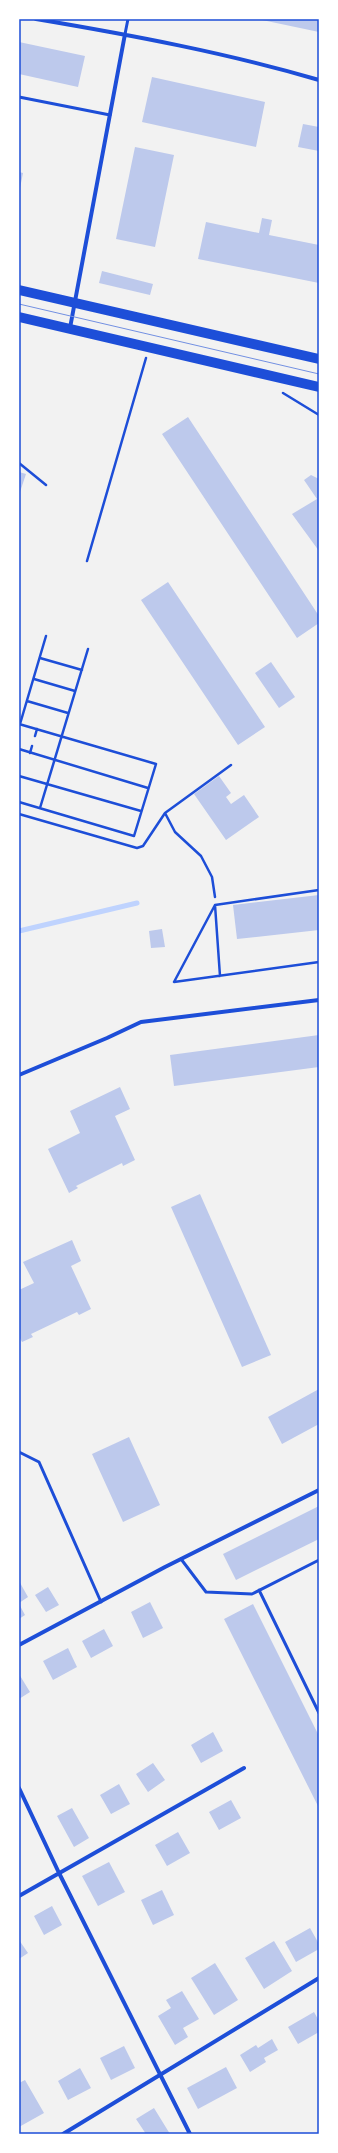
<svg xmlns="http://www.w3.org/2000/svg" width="338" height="2153" viewBox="0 0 338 2153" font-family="Manrope,sans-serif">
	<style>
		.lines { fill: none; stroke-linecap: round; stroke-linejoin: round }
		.stream { stroke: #bfd3fe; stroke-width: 5 }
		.building { fill: #bdc9ec }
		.path { stroke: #1d4ed8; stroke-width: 2.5 }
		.service { stroke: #1d4ed8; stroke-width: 3 }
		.minor { stroke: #1d4ed8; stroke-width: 4 }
		.primary { stroke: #1d4ed8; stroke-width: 10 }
		.tram { stroke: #7290e2; stroke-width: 1 }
		.neatline { fill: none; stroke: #1d4ed8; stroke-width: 1.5 }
	</style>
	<rect width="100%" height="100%" fill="#f2f2f2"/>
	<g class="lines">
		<path class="stream" d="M19,931l118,-28"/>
	</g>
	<path class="building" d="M262,19h57v13l-57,-12z
		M19,42l66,14 -7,31 -59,-13z
		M152,77l113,25 -9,45 -114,-25z
		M303,124l16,3v24l-21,-4z
		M135,147l39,8 -19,92 -39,-8z
		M19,172l4,1 -3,15h-1z
		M262,218l10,2 -3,15 50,10v38l-121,-24 8,-37 53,11z
		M102,271l51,13 -3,11 -51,-12z
		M188,417l131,199v7l-22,15 -135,-204z
		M19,472l7,2 -7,21z
		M311,475l8,4v72l-27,-37 25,-15 -13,-19z
		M168,582l97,145 -27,18 -97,-145z
		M271,662l24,35 -16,11 -24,-35z
		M219,776l12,17 -5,4 5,7 13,-9 15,22 -33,23 -32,-46z
		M319,895v35l-82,9 -4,-34z
		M162,929l3,18 -14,1 -2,-17z
		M319,1035v32l-145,19 -4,-31z
		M120,1087l10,22 -15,7 20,44 -12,6 -1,-3 -46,23 2,2 -9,5 -21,-44 32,-16 -10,-22z
		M200,1194l71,161 -29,12 -71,-160z
		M72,1240l9,21 -10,5 20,43 -12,6 -2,-3 -46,22 2,3 -11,5 -3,-6v-46l15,-7 -11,-21z
		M319,1389v35l-37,20 -14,-27z
		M129,1437l31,68 -37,17 -31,-68z
		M319,1506v33l-83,41 -13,-26z
		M19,1581l9,16 -9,6z
		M48,1587l11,18 -13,7 -11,-17z
		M150,1602l13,26 -20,10 -12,-26z
		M19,1604l6,11 -6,4z
		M253,1604l66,132v72l-95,-189z
		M104,1629l9,17 -22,12 -9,-17z
		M68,1648l9,19 -24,13 -10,-19z
		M19,1674l11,18 -11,7z
		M213,1732l10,19 -22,12 -10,-18z
		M153,1763l12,17 -17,12 -12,-18z
		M119,1784l11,20 -19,10 -11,-19z
		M231,1800l10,18 -22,12 -10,-18z
		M72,1808l17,30 -15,9 -17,-31z
		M178,1832l12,21 -23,13 -12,-21z
		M109,1862l16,30 -27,14 -16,-30z
		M162,1890l12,25 -21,10 -12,-25z
		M52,1906l10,19 -18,10 -10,-19z
		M310,1928l9,16v5l-23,13 -11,-20z
		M19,1940l9,13 -9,6z
		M274,1941l18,30 -28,18 -19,-31z
		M215,1963l23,37 -24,15 -23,-37z
		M182,1991l17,28 -16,9 5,9 -13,8 -17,-29 13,-8 -5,-8z
		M314,2012l5,9v11l-21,12 -10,-17z
		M272,2039l6,11 -14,8 2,4 -16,10 -10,-17 16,-10 2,3z
		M124,2046l11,22 -24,12 -11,-22z
		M226,2067l11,21 -39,21 -11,-21z
		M80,2068l11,20 -23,12 -10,-19z
		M25,2080l19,33 -25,14v-44z
		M154,2108l16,26h-24l-10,-15z"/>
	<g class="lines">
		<path class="path" d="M283,393l36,22
			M19,463l27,22
			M87,561l59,-203
			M40,658l42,12
			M34,679l41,12
			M27,701l41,12
			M19,724l137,40 -22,72 -115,-34
			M20,724l26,-88
			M35,736l2,-7
			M19,749l129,39
			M30,753l2,-7
			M19,776l122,35
			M40,808l48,-159
			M165,813l10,19 26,24 11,21 3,20
			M19,814l118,34 6,-2 22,-33 66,-48
			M319,890l-104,15 -41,77 145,-20
			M215,905l5,71"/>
		<path class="service" d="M125,34l3,-15
			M19,97l91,18
			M19,1452l20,10 62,140
			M181,1559l25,33 46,2 67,-34
			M259,1590l60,123"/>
		<path class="minor" d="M36,19c95,16 191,34 283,61
			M70,328l55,-294
			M19,1075l88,-37 34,-16 178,-22
			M19,1645l146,-78 154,-77
			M19,1788l40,85 131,261
			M19,1896l225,-128
			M63,2134l256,-156"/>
		<path class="primary" d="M19,290l300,69
			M19,317l300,70"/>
		<path class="tram" d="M19,304l300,70"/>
	</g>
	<rect width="338" height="2153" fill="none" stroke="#ffffff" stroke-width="40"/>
	<rect x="20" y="20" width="298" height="2113" class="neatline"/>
</svg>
